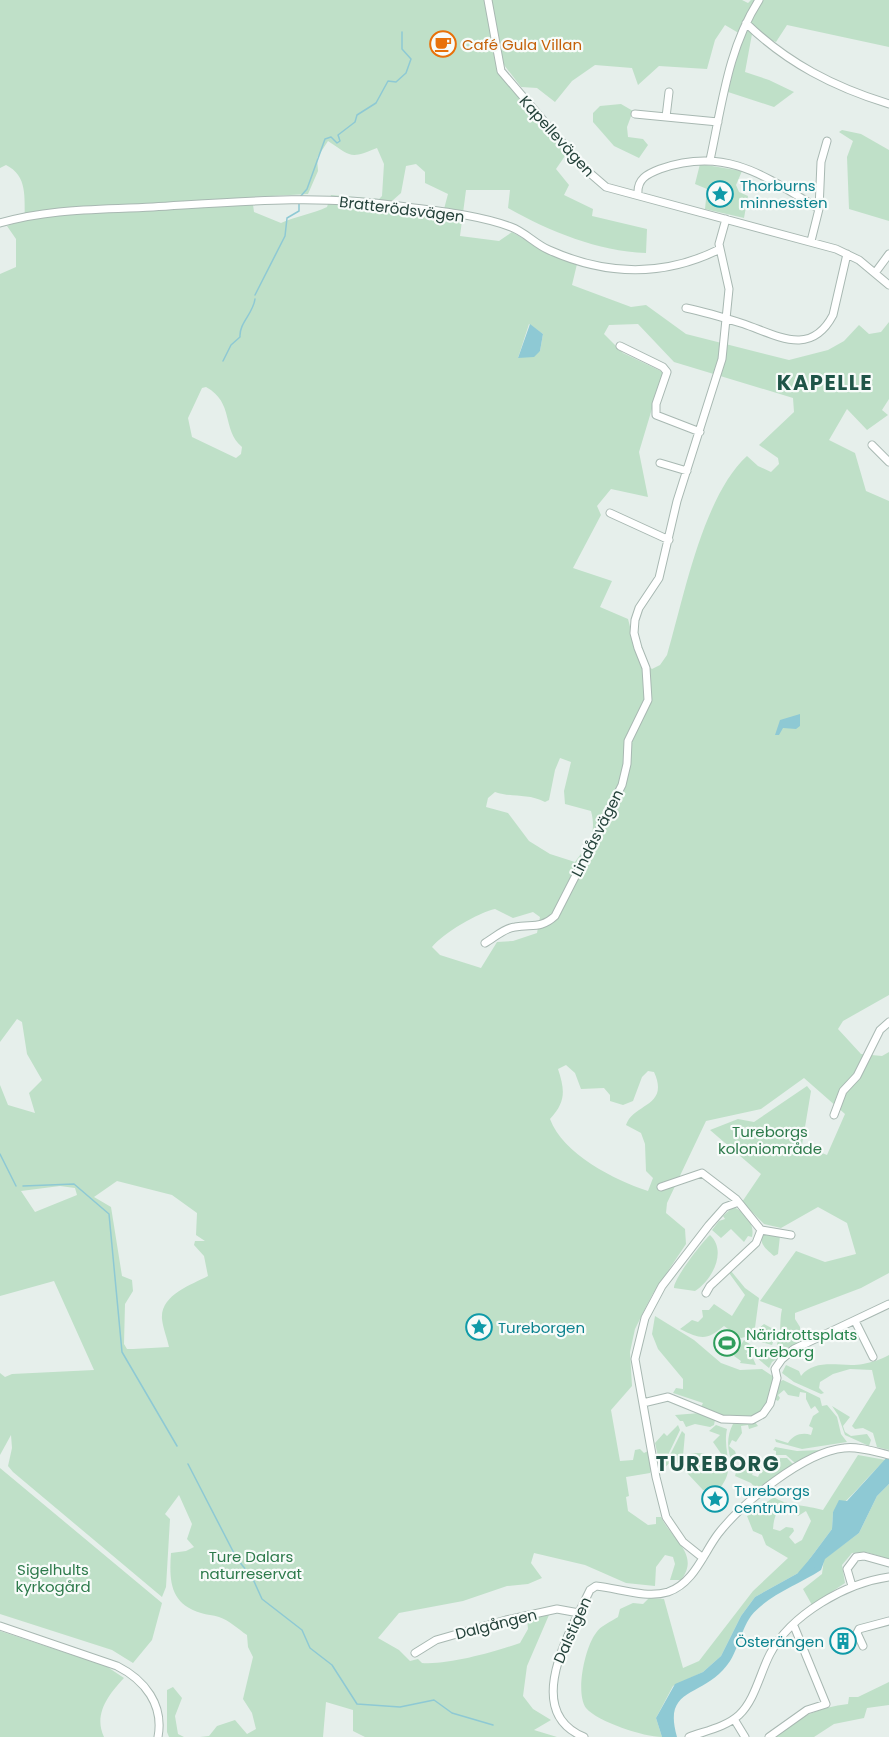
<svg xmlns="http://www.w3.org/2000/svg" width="889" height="1737" viewBox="0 0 889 1737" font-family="Poppins,sans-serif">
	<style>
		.green { fill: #bfe0c8; fill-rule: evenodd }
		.water { fill: #8ec9d4 }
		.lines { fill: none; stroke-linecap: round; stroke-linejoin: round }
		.stream { stroke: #8ec9d4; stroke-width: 1.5 }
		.river { stroke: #8ec9d4; stroke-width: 9 }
		.minor-casing { stroke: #a8b8b2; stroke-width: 9 }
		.minor { stroke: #fff; stroke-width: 7 }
		.labels { text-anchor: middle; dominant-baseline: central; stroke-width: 4.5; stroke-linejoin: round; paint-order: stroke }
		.food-label { font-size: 15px; fill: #c56008; stroke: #f7fbf9; text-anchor: start }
		.street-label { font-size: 15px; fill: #24423a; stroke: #f7fbf9 }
		.culture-label { font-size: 15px; fill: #0d838f; stroke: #f7fbf9; text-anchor: start }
		.park-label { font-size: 15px; fill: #2d7a4b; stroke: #f7fbf9 }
		.leisure-label { font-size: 15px; fill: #27864d; stroke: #f7fbf9; text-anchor: start }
		.district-label { font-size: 21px; font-weight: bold; letter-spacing: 1.5px; fill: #1f5548; stroke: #f7fbf9 }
	</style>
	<rect width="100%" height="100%" fill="#e6efeb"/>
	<path class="green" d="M0,0h486l18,79 63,74 -11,16 13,16 -5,10 29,14 -1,7 55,13 -1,24c-49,-2 -95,-21 -138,-45l2,-18h-44l-6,46 39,5 13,-9 30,18 35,14 -5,21 59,22 15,-2 40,29 103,26 39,-10 16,-9 15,-16 10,9 12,-2 8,-10v77l-7,11 6,5 -21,15 -20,-21 -18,31 26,13 11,38 23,10v494l-46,26 -5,8 23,25 21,2 7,-4v221l-28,15 -66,25v6l5,8 1,16 -29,19 -3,6 -12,-10 8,1 8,-8 -5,2 -2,-3 13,-3 -2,-3c5,-13 2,-22 5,-35l-22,-8 36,-50 29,11 31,-8 -9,-31 -29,-16 -37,21 -17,-4 -22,-22 19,-28 -51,-44 28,-11 16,3 53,-36 4,5 -9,54 25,10 18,-41 -41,-36 -43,31 -55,12 -39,82 -1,10 19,16 1,15 -34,51 -17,34 -5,23 2,34 -21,24 9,51 13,-1 2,-10 5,-1 4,4 4,-2 3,20 -1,2 -24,4 3,19 -3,1 2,14 20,14 8,-1v-7h5c10,22 40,37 20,63h-11l5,-16 -2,-7 -8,-2 -9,12 -1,19 -29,-3 -41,-18 -51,-12 -3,10 11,15 -14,6 -21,2 -44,15 -64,12 -21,25 21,12 11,11 8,-2 4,4c27,2 72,-11 98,-20l8,-14 -1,-11 22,-3 -22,51 -4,30 10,13 18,11 -17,10 23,7h-192l-12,-6v-21l-27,-8 -3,35h-123l9,-1 8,-10 18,-6 12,14 9,-5 -4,-16 -9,-14 10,-42 -5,-10 -1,-12c-9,-6 -18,-15 -28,-18 -6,-2 -12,-2 -18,-4 -31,-9 -32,-32 -30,-60l15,-2 8,-4 -7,-8 5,-15 -13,-29 -14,19 5,5 -4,68 -4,10 -149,-125 -5,-6 4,-18 -1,-13 -11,20v-82l5,4 7,-3 82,-4 -40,-89 -54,15v-211l8,20 27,8 -6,-20 13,-13 -15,-26 -5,-32 -5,-3 -17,23v-768l16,-7v-28l-9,-13 18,-7c-1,-22 3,-43 -19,-54l-6,3zM328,141c24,16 22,18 49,7l7,16 -2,32 -3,3 -48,-4 -4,12c-15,7 -30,9 -46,16l-27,-11 -2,-15 56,-3 10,-23 -1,-13zM416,164l9,8v11l23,11 -4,15 -52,-8 9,-8 5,-27zM529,324l14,10 -3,17 -22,7zM638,324l36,38 119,36 1,14 -35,33 19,13 1,6 -8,8 -13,-6 -11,-10c-44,40 -63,141 -80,199l-7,10 -8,4 -14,-12 -10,-38 -28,-12 12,-26 -39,-13 28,-53 -4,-9 14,-17 37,8 -9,-45 24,-80 -40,-19 -19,-19 5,-9zM206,387c29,16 15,42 36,60l-1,7 -5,4 -44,-21 -4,-19 14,-30zM560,758l11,4 -7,29 1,13 26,7c6,23 -2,32 -16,51l-25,-8 -21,-13 -21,-28 -22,-6 2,-9 7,-6c18,6 32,1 50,10l4,-2 6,-30zM495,909l18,9 20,-6 7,5 -3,16 -24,8 -16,1 -16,26 -41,-13 -8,-8c10,-13 47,-35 63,-38zM566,1065l9,8 6,16 23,-1 6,7v6l13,4 10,-4 9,-24 6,-6 6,1c16,35 -21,31 -28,53l15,8 4,11 1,27 7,7 -5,13c-34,-11 -85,-37 -98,-72 16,-17 15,-29 8,-50zM117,1181l55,14 25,18 -1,22 9,6h-10l-1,4 10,11 4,20c-17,9 -48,19 -46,43 1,9 5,19 7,28l-36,2h-6l-3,-5 1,-40 8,-13 -1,-11 -10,-4 -11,-69 -17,-10zM60,1186l15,2 2,7 -42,17 -14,-21z
		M491,0h251l6,3 3,-3h138v47l-102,-22 -11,17 -24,-8 -7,38 24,8 25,12 -20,15 -46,-15 14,-57 -17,-10 -10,15 -8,29 -48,-3 -21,19 -6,-17 -37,-3 -23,16 -17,21 -18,-14 -16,-1 -20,-26z
		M621,104l12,7 -6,16 1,10 15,2 5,6 -9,13 -25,-12 -21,-24v-9l7,-7z
		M842,130l19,4 28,16v71l-40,-12 -2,-52 6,-16 -14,-9z
		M700,164l42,7 -6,14 3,7 9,4 -4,22 -39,-9 2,-20 -12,-5z
		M733,1207c13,5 22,17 19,30l-4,-1 -4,6 -13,-13 -10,9 -9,-8 7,-9 6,-2 -2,-3z
		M764,1233l16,3 -2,18 -4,2c-7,-6 -17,-13 -10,-23z
		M710,1235c18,17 1,46 -15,56l-21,-3c-1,-8 28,-46 36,-53z
		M731,1271l14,17 14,10 -5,37 -13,3 -17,-12c-17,14 -22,14 -44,3l12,-9 6,2 5,-5 -1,-7h7l5,-6 18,12 13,-21 -16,-22z
		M655,1316l39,24 27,23 19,7 22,-1 12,8c-2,8 -2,17 -5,24 -10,27 -50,17 -68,6l2,-4 -30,-10 3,-5 7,1v-10l-25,-30 -6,-15z
		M764,1324l13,7 -5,14 -14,-4v-12z
		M744,1340l7,5 -5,9 6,2 4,9 -16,-2 1,-2 -7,-5z
		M889,1355v95l-12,-3 -4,-14 -10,-5 -8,1 -3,-3 24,-38 -4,-18 -22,-1 -17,5 -13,8 -1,6 5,5 -3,1 -27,-12 -12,-9 4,-8 13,6 2,5c15,-19 41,-8 62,-12 9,-2 17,-4 26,-9z
		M783,1380l37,18 2,8 5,-1 10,12 4,17 6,8 -45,7 -26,-7 -1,-3 13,4c5,-8 14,-11 23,-8l2,-7 -4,-2 4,-10 6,-4 -4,-6 -4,3 -5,-10v-6l-6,-1 -1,5 -11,-2 -4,-5 -6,5 2,3 -2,3 -4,-2 5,-17z
		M832,1406l18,11 -7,9 2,6 6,4 16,-2 4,6 -2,6 -24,-11 -7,-20z
		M700,1413l15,7 -1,5 -4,2 -15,-3 -9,3 -3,-6h-3l-5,-6z
		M755,1422l3,4 -9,3 -1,-4 -7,1 1,7 -6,9 -4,-2 -3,6 6,5 3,10 -5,4c-6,-14 -7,-28 0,-41z
		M678,1425l2,5 -12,25 -9,6 -4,-18 9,-10 3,3z
		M716,1425l11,4c-5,24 10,38 -7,59l-17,2 -29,-31 -11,10 -4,-1v-4l11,-9 12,-24 3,3 -2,22c16,-6 26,-3 39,8v-9l-9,-13 7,-7 -11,-4z
		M775,1447l22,4 24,-1 -26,13 -9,-8h-10v-4l-3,-1z
		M858,1455l28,5c-19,16 -33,37 -53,52l-1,17 -32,43 -45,25 -14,19 -20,40 -18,16 -30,14 -17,32 6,19c-18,0 -64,-15 -76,-29 -11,-15 -1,-61 10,-75 4,-7 16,-12 22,-16l2,-8 13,-6 10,1 6,-6 15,1 19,69 16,-7 54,-70 35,-33 -22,-13 -4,-10 -9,-4 -6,-15 27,-19c12,9 33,8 49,13zM790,1506l8,10 8,-5 5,10 -9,19 -7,4 -6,-7 5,-6 -1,-3 -7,-1 -6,4 -7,-2c1,-12 4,-24 17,-23z
		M780,1458h7l6,6 -35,27 -7,-8 -16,-7 2,-7 6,-3 11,5 -2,4 6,2c4,-9 11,-15 21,-14z
		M0,1468l162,135 -10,37 -19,23 -21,-13 -112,-36z
		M889,1484v75l-23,-7 -14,1 -10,12 3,18 -33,22 -9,-16 19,-15 2,-15 35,-26 18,-37z
		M0,1631l106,35 18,12c-15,16 -31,36 -20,59h-104z
		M889,1682v23l-22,3 -3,10 -30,6 -20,13h-40c21,-19 46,-30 74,-33l1,-7h9z
		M173,1687l9,11 -7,18 3,18 6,3h-15l-2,-5v-42z"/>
	<path class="water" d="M530,324l13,10 -3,17 -6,6 -16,1z
		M800,714v12l-4,3 -13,-1 -4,7h-4l5,-15z
		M889,1455v29l-12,12 -18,37 -34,26 -4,11c-23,15 -53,25 -70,46 -12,17 -13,39 -28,54 -25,27 -60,19 -46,67h-15l-6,-19 19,-34 28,-12 18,-16 20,-40 14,-19 45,-25 32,-43 1,-17 6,-12 8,1z"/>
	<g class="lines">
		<path class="stream" d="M300,197l7,-8 18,-50 6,-2 6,6 3,-2 -2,-6 17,-13 2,-7 19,-12 12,-22 8,1 10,-9 5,-14 -9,-10v-17
			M255,295l30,-59 2,-18 12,-7v-7
			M223,361l8,-16 9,-8c-1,-14 13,-23 15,-38
			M0,1154l16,32
			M23,1186l51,-2 35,30 13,138 55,94
			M188,1464l49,95 15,18 10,22 40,31 8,18 22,17 25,39 43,3 34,-7 18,13 41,12"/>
		<path class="river" d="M802,1575l20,-23"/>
		<g class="minor-casing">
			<path id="minor" d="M488,0l13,71 83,97 22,19 230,62 23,11 30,25
				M746,23c41,40 88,64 143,81
				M635,114l83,8
				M666,117l3,-25
				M710,160c12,-55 18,-112 49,-160
				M638,194c-1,-15 9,-20 22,-25 66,-23 105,7 159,40
				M0,223c51,-15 101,-13 153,-16 81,-5 165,-13 246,-1 36,5 77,8 112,21 14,5 24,17 38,23 58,26 115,27 171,-1
				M811,241l8,-32 2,-47 6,-21
				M875,273l14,-19
				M686,308c19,4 39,10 58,16 34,12 67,33 89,-9l14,-61
				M620,346l43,21 4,5 -11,32v11l44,17
				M872,445l17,17
				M660,463l27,8
				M610,513l59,27
				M485,943c9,-5 19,-15 30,-16 17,-3 26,2 40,-11l67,-131 5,-21 1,-23 20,-41 -2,-32 -8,-20 -4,-15 1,-13 4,-12 20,-30 18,-77 45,-142 7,-70 -10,-45 7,-25
				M834,1115l9,-24 14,-15 23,-46 9,-8
				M661,1187l41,-14 34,26 25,31 -5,13 -46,43 -4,7
				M761,1230l30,5
				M855,1321l18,36
				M643,1403l25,-6 54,22 30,1 11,-6 7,-10 7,-26 -2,-9 7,-10 12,-10 95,-45
				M703,1558l-20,-16 -17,-25 -10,-40 -21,-118 10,-41 17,-32 47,-61 16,-18 11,-4
				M852,1586l-5,-17 9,-12 8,-1 25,7
				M0,1626l117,40c28,14 47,39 41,71
				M863,1646l-6,-13 2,-4 30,-8
				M415,1653l21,-13 70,-20 51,-11 22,4
				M734,1719l11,18
				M584,1737c-63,-26 -13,-107 6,-147l6,-4c22,2 50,13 72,6 26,-9 35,-38 50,-58 24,-31 86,-82 126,-86 15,-2 31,4 45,7
				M689,1737c16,-6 37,-10 50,-22 16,-15 21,-42 31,-61 21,-40 76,-71 119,-77
				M769,1737l38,-27 19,-6 -32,-78"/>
		</g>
		<use href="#minor" class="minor"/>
	</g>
	<defs>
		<g id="cafe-ring" transform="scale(1.35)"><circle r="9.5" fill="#f7fbf9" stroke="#e8710a" stroke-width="1.5"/><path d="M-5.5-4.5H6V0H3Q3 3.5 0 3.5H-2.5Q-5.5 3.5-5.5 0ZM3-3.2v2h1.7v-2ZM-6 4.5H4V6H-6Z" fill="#e8710a"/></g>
		<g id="sight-ring" transform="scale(1.35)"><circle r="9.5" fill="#f7fbf9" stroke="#0f9aa8" stroke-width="1.5"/><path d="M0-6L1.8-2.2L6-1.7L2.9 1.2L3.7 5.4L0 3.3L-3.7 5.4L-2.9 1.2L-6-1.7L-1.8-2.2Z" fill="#0f9aa8"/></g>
		<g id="stadium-ring" transform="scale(1.35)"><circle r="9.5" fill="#f7fbf9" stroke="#2e9e5b" stroke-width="1.5"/><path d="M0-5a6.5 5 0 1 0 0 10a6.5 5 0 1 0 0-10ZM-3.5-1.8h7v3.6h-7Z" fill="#2e9e5b"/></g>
		<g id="building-ring" transform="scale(1.35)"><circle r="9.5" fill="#f7fbf9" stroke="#0f9aa8" stroke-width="1.5"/><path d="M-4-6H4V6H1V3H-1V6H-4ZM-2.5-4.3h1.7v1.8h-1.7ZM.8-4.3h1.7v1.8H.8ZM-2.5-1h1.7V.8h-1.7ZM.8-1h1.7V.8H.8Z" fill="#0f9aa8"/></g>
	</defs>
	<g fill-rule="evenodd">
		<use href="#cafe-ring" x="443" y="44"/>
		<use href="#sight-ring" x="720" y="194"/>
		<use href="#sight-ring" x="479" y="1327"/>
		<use href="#stadium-ring" x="727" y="1343"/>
		<use href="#sight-ring" x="715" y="1499"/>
		<use href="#building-ring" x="843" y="1641"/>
	</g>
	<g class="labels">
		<g class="food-label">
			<text x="462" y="44">Café Gula Villan</text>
		</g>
		<g class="street-label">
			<text transform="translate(557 136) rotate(48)">Kapellevägen</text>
			<text transform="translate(402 209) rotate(7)">Bratterödsvägen</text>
			<text transform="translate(597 833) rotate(-63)">Lindåsvägen</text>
			<text transform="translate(496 1624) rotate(-14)">Dalgången</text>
			<text transform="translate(572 1630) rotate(-66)">Dalstigen</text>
		</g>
		<g class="culture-label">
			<text x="740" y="185">Thorburns<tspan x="740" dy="17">minnessten</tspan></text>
			<text x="498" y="1327">Tureborgen</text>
			<text x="734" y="1490">Tureborgs<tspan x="734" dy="17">centrum</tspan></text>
			<text x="824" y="1641" text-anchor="end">Österängen</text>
		</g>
		<g class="park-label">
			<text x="770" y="1131">Tureborgs<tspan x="770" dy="17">koloniområde</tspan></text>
			<text x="251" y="1556">Ture Dalars<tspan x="251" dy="17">naturreservat</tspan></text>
			<text x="53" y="1569">Sigelhults<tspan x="53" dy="17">kyrkogård</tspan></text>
		</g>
		<g class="leisure-label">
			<text x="746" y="1334">Näridrottsplats<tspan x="746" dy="17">Tureborg</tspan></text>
		</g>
		<g class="district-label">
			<text x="825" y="382">KAPELLE</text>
			<text x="718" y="1463">TUREBORG</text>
		</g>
	</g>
</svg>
